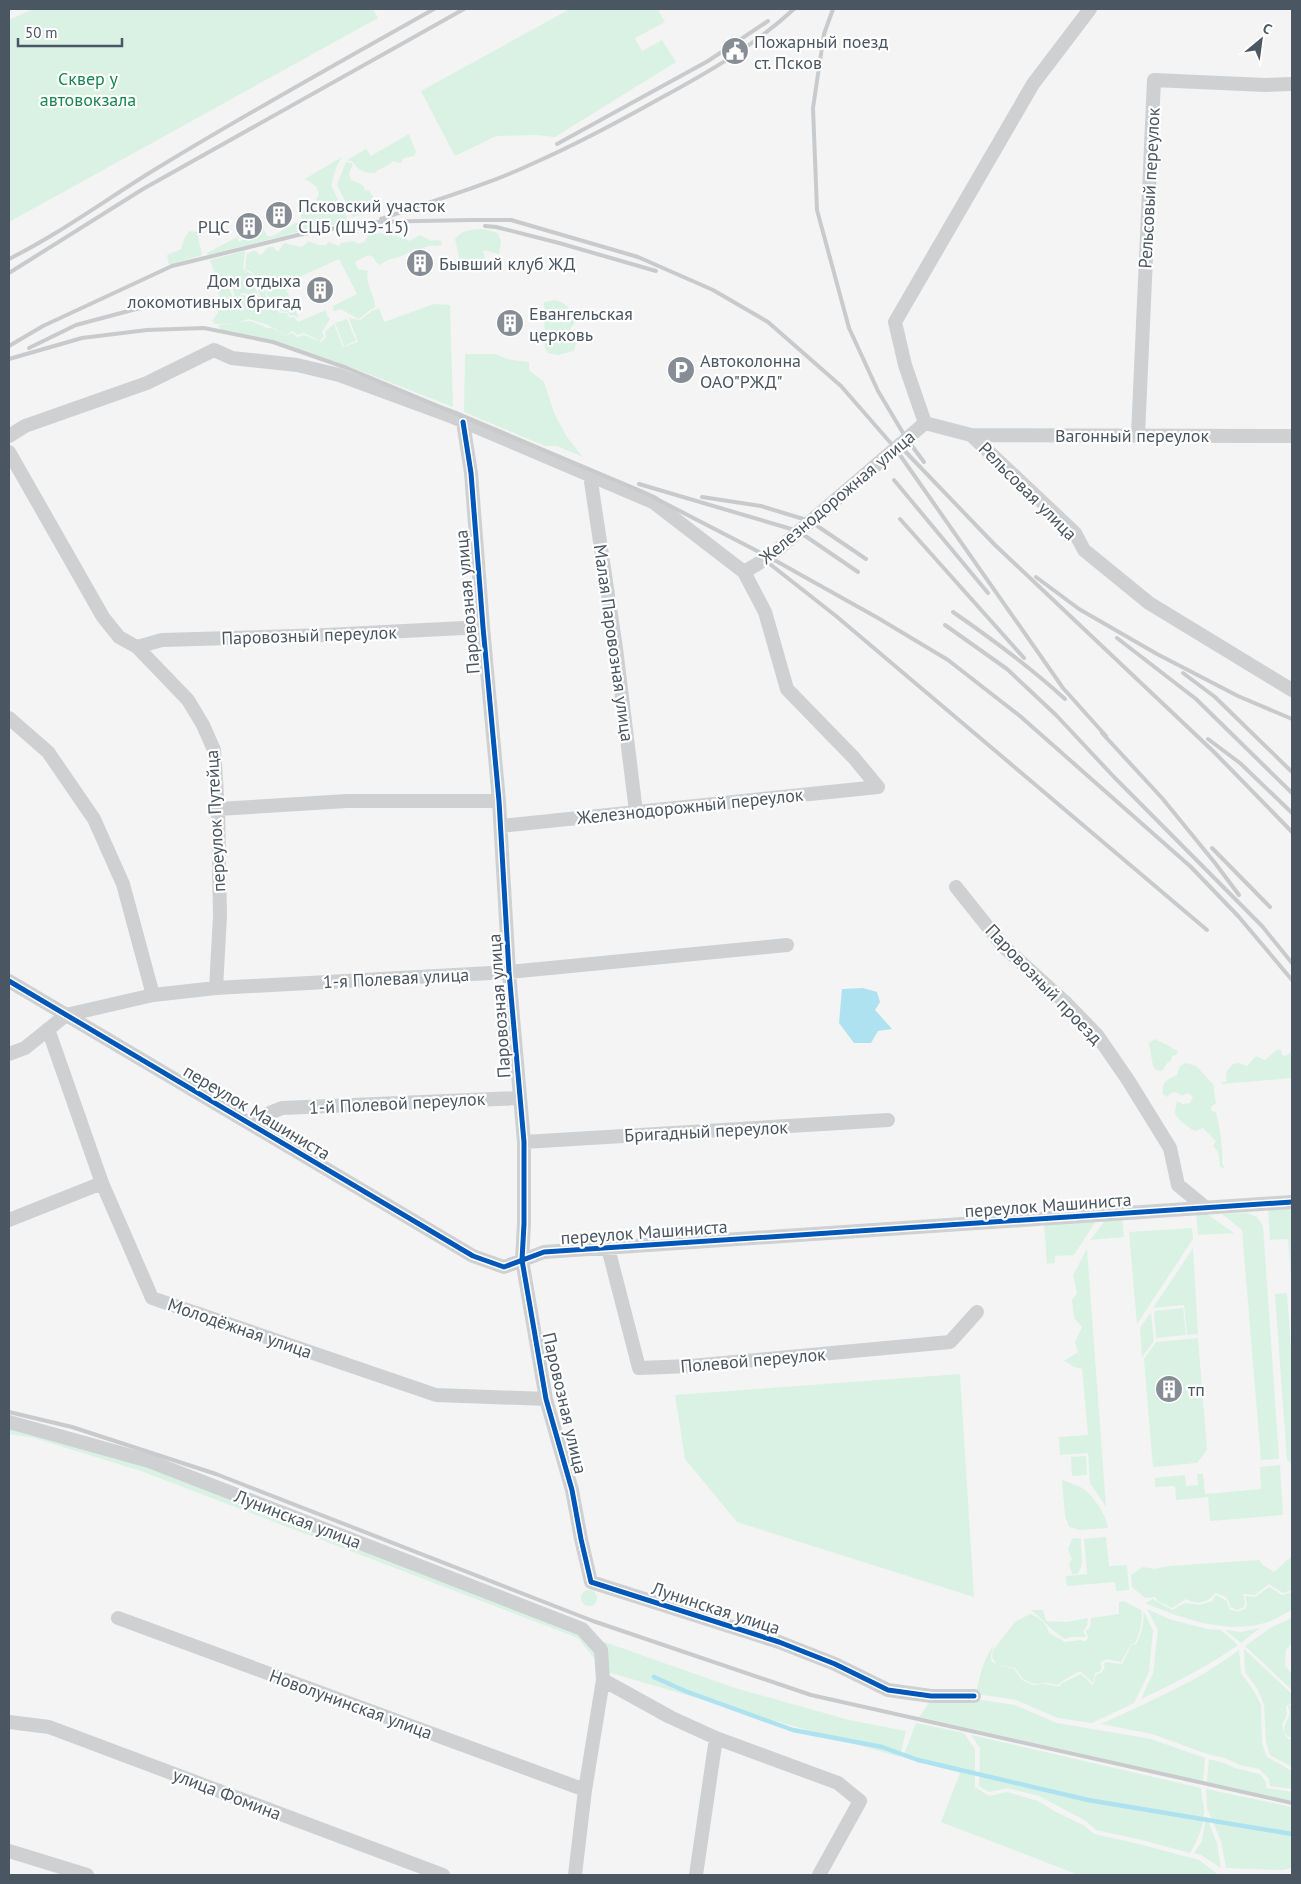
<svg xmlns="http://www.w3.org/2000/svg" width="1301" height="1884" viewBox="0 0 1301 1884" font-family="'PT Sans',sans-serif">
	<style>
		.green { fill: #d9f2e3 }
		.water { fill: #aee2f0 }
		.lines { fill: none; stroke-linecap: round; stroke-linejoin: round }
		.stream { stroke: #aee2f0; stroke-width: 4.5 }
		.minor { stroke: #ced0d2; stroke-width: 14 }
		.rail { stroke: #c9cacc; stroke-width: 4 }
		.cycleway-casing { stroke: #fff; stroke-width: 8 }
		.cycleway { stroke: #0057b8; stroke-width: 5 }
		.labels { text-anchor: middle; dominant-baseline: central; stroke-width: 4.5; stroke-linejoin: round; paint-order: stroke }
		.poi-label { font-size: 18px; fill: #4a5661; stroke: #fff; text-anchor: start }
		.park-label { font-size: 18px; fill: #17864f; stroke: #fff }
		.street-label { font-size: 18px; fill: #4a5661; stroke: #fff }
	</style>
	<rect width="100%" height="100%" fill="#f4f4f4"/>
	<path class="green" d="M33,9h340l5,9 -369,204v-202z
		M570,9h88l7,13 -30,16 7,13 20,-11 14,22 -121,75 -19,-2 -40,1 -41,20 -34,-65z
		M409,134l7,18 -2,4 -10,2 -3,5 -8,-2c-6,7 -13,6 -18,12 -10,0 -17,-2 -22,-11l-6,-2 19,-11 5,7z
		M342,157l-5,8 -6,20 18,37 -51,10 -90,23 -1,-2 30,-16 2,5 24,-14 4,8h6l29,-17 -3,-7 16,-10 4,-8 -3,-8 -9,-6h-4z
		M346,162l7,2 -4,10 2,6c7,3 13,3 14,11l4,-1 9,16 -25,11 -16,-32z
		M483,229l15,4 3,9 -2,12 -16,-4 3,14 -24,7 -7,-32c8,-10 16,-9 28,-10z
		M190,231l7,1 5,23 -33,10 -2,-10 14,-6 4,-12z
		M370,233c13,0 28,2 39,8l11,-6 11,6 6,-1 4,1 1,4c-5,2 -8,0 -13,1 -7,1 -11,7 -20,6 -9,7 -20,5 -29,13l-4,-3 -3,-5 -5,-2 -13,7 3,7 10,2c-4,11 8,25 7,37 -8,2 -10,8 -17,11l-17,-10 -7,2 -1,-5 24,-12 -18,-35 -53,24 -7,-1 5,3 15,33 -6,-3 -3,1 -2,-4 -8,-1 -6,-12 -8,-4 2,-3 -4,-6 1,-4 7,3 4,-4 2,1 -1,-5 -7,6 -6,-4 -3,7 6,6 -2,3 8,5 6,13h8l2,5 5,-1 4,5 28,-12 1,5 3,4 -8,13 2,5 -4,4 -16,-8 -7,2 -4,-4 -8,5 8,-3 4,4 7,-2 17,7 5,-5 -1,-5 9,-8 9,23 15,-5 -9,-24 11,2 12,-9 7,-3 5,14 50,-18 16,1 3,102 -105,-41 -74,-26 -53,-10 -3,-5 33,-4 16,7h5l12,7c-11,-9 -22,-13 -36,-16l-10,4 -23,1 -3,-3c12,-13 7,-26 5,-42l10,4 7,18 5,1 2,-7c8,0 7,6 10,12l6,-3 3,-6 -7,-25 -8,-4 2,-15 7,-4 7,5 7,-8h5l5,5 6,-9 18,4 7,-6 9,4h8l2,-3 11,4 2,-3 13,-2 4,3 6,-2z
		M245,251l-2,18 9,5 6,23 -6,8 -2,-7 -4,-5h-5l-3,7h-2c-4,-14 -5,-20 -20,-23l-6,-17z
		M555,300c12,3 16,10 21,20l-6,10 5,4 2,6 -3,11 -16,4 -10,-2 -3,-5 -1,-46z
		M347,319l9,22 -12,5 -9,-23z
		M465,354h31l11,5 22,3v8l15,12 10,31 13,24 16,20 -26,-11h-12l-81,-34z
		M1155,1039l16,8 7,5 -2,3 -4,1 -1,5 -4,2 -5,8 -6,-1 -3,-4 -4,-23z
		M1278,1049l3,1 1,5 3,1 7,-4v26l-70,6 -1,-1 6,-2 -1,-8c8,-11 9,-12 21,-7l9,-10 9,4z
		M1186,1063l10,3 17,18 3,19 -4,3 -1,4 5,3c3,6 8,43 6,49l3,8 -5,-4 -2,-14 -5,-6 3,-5 -13,-13 -8,3c-6,-3 -19,-12 -20,-19 0,-5 3,-7 1,-11l7,3 7,-1 3,-6 -5,-4 -6,3 -6,-4 -5,1 -4,4 -4,-3c-2,-12 4,-15 14,-19l3,-9z
		M1292,1207v82l-4,-50 -18,1 -2,-31z
		M1204,1212l30,21 -36,2 -2,-22z
		M1248,1213l9,4 6,9 16,233 -18,1 -19,-230 -20,-16z
		M1122,1217l2,20 -34,3 17,-22z
		M1098,1218l-24,37 -19,1v7l-8,1 -3,-42z
		M1192,1228l1,11 -56,85 -8,-92z
		M1193,1248l5,86 -11,1 -3,-30 -31,3z
		M1087,1249l19,258 -16,-24 -2,-30 -28,2 -1,-18 29,-2 -6,-66 -8,-2 -10,-6 14,-9 -3,-10 7,-15 -8,-9 -2,-18 5,-7 -4,-18z
		M1287,1293l5,71v101l-5,-5 -12,-166z
		M1183,1308l3,27 -30,3 -2,-27z
		M1151,1312l3,29 -12,16 -2,-29z
		M1198,1338l9,112 -10,13 -44,4 -9,-108 12,-17z
		M960,1374l14,223 -237,-75 -52,-63 -10,-64z
		M9,1429l134,37 470,179 122,43 114,32 57,11 -6,26 -296,-86 -26,-33 -437,-167 -107,-33 -25,-4z
		M1086,1456l1,19 -15,1 -1,-19z
		M1280,1465l3,50 -73,6 -2,-24 -32,3 -1,-14 -20,1v-9l30,-3 1,11 12,-1 -1,-11h6l2,20 56,-5 -1,-22z
		M1062,1480c7,3 17,5 23,10 10,8 21,25 23,38l-28,2 -11,-3 -4,-11z
		M1106,1537l3,29 18,-1 2,25 -13,1 -1,-9 -48,4 -1,-10 21,-2 -3,-35z
		M1076,1538l5,1c-1,11 5,26 -4,35h-5l-3,-10 3,-4 -4,-11 4,-10z
		M1292,1556v34l-9,3 -14,-9 -14,11 -12,-1 2,8 -1,5 -7,3 -7,-3c-1,-10 -6,-11 -15,-14 -7,10 -18,12 -29,6l-14,9 -14,-7 -3,-4 -10,1 -13,-11 -1,-12 12,-8 12,2 13,-3 91,-6 4,5 11,7z
		M1269,1587l13,8 10,-3v18c-8,4 -16,9 -24,12 -41,13 -85,-3 -123,-19l8,-4 19,11 13,-7 15,2 12,-4 4,-6 11,6 2,8 9,3 8,-4 1,-5 -2,-7 10,1z
		M581 1598a8 8 0 1 1 16 0a8 8 0 1 1-16 0Z
		M1124,1601l17,9c3,8 -2,26 -6,33l-4,1 -10,18 -14,-3 -7,4 2,4 -2,4 -5,2 -2,10 -13,-12c-6,3 -19,10 -22,14l-11,-2 -10,1 -6,-1 -8,-4 -8,-11 -19,-4 -4,-7 1,-7 22,-28 15,-8c8,2 17,10 19,19l16,9 16,-2 4,2 3,-4 -2,-7 4,-4 1,-9 28,-4v-12z
		M1147,1609l22,10 38,10 14,1 17,15c-31,22 -63,38 -97,54l12,-26 5,-43z
		M1031,1610h12l3,11 21,1 21,-4 -1,8 -4,5 3,6h-17l-3,2c-14,-7 -22,-19 -35,-29z
		M1143,1610l10,20 -4,42 -15,31 -42,20 -34,-5 -42,-18 -40,-6c3,-16 8,-37 18,-49 -10,24 6,18 20,24l8,11 10,5 13,-1 14,3 3,-4 19,-9 12,11 3,-10 6,-3 3,-5 -2,-3 3,-2 14,2 3,-1 8,-18 5,-1c5,-7 9,-26 7,-34z
		M1292,1618v25l-6,7 -1,15 7,10v15l-47,-44 27,-19z
		M1260,1628l-19,15 -16,-13 16,2z
		M1244,1649l48,45v9l-6,3 1,9 -5,10 2,9 5,5h3v28l-22,-12 -4,-13 -2,-37 -6,-15 -13,-18z
		M1239,1650l2,23 13,18 7,14 1,38 5,14 25,14v18l-22,-3 -1,-7 -10,-10 -19,-4 -15,-7 -18,-4 -55,-20 -51,-10c47,-22 96,-42 138,-74z
		M932,1699h42l41,6 42,18 94,16 54,19 -2,23 -284,-64z
		M1292,1705v33c-15,-5 -5,-14 -3,-23 1,-3 0,-6 -1,-9z
		M916,1723l48,10 11,16v38l14,9 18,-4 31,9 18,11 27,13 11,9 45,10 60,16 20,15h-140l-138,-53 19,-49 -57,-16z
		M971,1735l230,53c0,7 2,13 3,20 1,15 -6,32 -14,45l-52,-14 -42,-9 -10,-9 -47,-25 -32,-8 -18,4 -10,-6 1,-38z
		M1209,1759l15,4 14,6 22,5 6,8v6l26,4v9l-85,-19z
		M1206,1789l86,18v61l-10,2 -56,-2 -5,-27 -14,-33z
		M1206,1816l11,27 4,25 -20,-13 -7,-2 8,-12z"/>
	<path class="water" d="M863,988l14,4 3,10 -5,8 17,19 -14,2 -7,12h-17l-15,-20 3,-34z"/>
	<g class="lines">
		<path class="stream" d="M654,1677l31,14 108,39 89,17 36,13 170,40 204,34"/>
		<path class="minor" d="M1090,9l-57,75 -138,238 10,43 20,58 46,12 104,98 9,17 65,53 143,87
			M463,422l8,51 12,154 16,174 10,171 15,170v82l-2,36 24,139 26,91 9,49 10,43 188,60 56,22 53,26 43,6h43
			M971,435l321,1
			M1138,435l16,-355 111,5 27,-1
			M9,436l16,-10 122,-43 67,-33 18,8 65,7 42,10 114,42 200,85 91,70 25,-15 156,-134
			M9,452l94,165 16,20 18,10 51,53 15,25 11,25 4,59 2,107 -4,72
			M590,475l26,173 20,164
			M744,572l21,40 22,77 67,69 24,29
			M137,647l25,-7 164,-5 157,-8
			M9,718l39,34 46,67 29,65 30,111
			M218,809l129,-8h152
			M501,826l377,-39
			M956,887l47,59 64,58 30,31 31,45 42,68 8,37 28,23
			M9,981l464,275 31,11 40,-15 748,-50
			M48,1029l54,154
			M9,1054l16,-6 41,-33 87,-20 63,-7 293,-16 278,-27
			M247,1122l35,-14 237,-10
			M524,1142l364,-22
			M9,1220l93,-37 50,115 284,97 110,4
			M608,1248l31,120 52,-2 259,-24 27,-30
			M9,1422l140,39 433,168 19,21 2,30 -18,110 -10,85
			M118,1618l467,172
			M603,1680l67,37 46,21 122,45 22,18 -41,74
			M9,1722l40,5 394,148
			M9,1851l78,24
			M696,1875l20,-137"/>
		<path class="rail" d="M833,9l-9,25 -11,74 4,102 32,118 29,63 28,47 18,24
			M557,144l151,-83 60,-40
			M381,219c51,-18 104,-33 153,-56 43,-19 84,-41 125,-64 48,-26 95,-53 135,-90
			M485,226l11,1 63,16 97,28
			M9,259c54,-27 103,-64 155,-95 89,-54 179,-104 270,-155
			M9,273l134,-84 321,-180
			M9,346l34,-20 129,-60 126,-31 71,-13 102,-2h40l127,37 75,33 55,32 73,64 54,62 168,240 43,48
			M29,348l47,-23 60,-16 33,-5
			M9,359l73,-21 65,-8 57,-2 69,14 74,26 296,124 126,65 109,61 70,42 72,56 171,151 48,50 53,63
			M899,445l96,100 219,207 78,80
			M894,480l94,113
			M639,484l159,47 60,41
			M702,497l59,9 49,15 56,38
			M900,519l124,139
			M766,561l70,55 371,314
			M1036,577l43,32 78,45 81,42 54,23
			M953,612c39,27 77,55 112,87
			M945,625l62,44 49,46 58,62 148,149 30,37
			M1117,638l79,61 96,94
			M1183,673l32,24 77,75
			M1102,733l60,65 53,65 24,32
			M1208,739l32,24 52,50
			M1212,848l58,59
			M9,1412l63,15 144,47 377,147 218,74 481,108"/>
		<g class="cycleway-casing">
			<path id="cycleway" d="M463,422l8,51 12,154 16,174 10,171 15,170v82l-2,36 24,139 26,91 9,49 10,43 188,60 56,22 53,26 43,6h43
				M9,981l464,275 31,11 40,-15 748,-50"/>
		</g>
		<use href="#cycleway" class="cycleway"/>
	</g>
	<defs>
		<g id="civic-disc" transform="scale(1.4375)"><circle r="9.5" fill="#868d94" stroke="#fff"/><path d="M-.6-6.5H3V-4.5H.6V-3L4-1V1h2V6H-6V1h2V-1L-.6-3ZM-1.2 2.5V6h2.4V2.5Z" fill="#fff"/></g>
		<g id="building-disc" transform="scale(1.4375)"><circle r="9.5" fill="#868d94" stroke="#fff"/><path d="M-4-6H4V6H1V3H-1V6H-4ZM-2.5-4.3h1.7v1.8h-1.7ZM.8-4.3h1.7v1.8H.8ZM-2.5-1h1.7V.8h-1.7ZM.8-1h1.7V.8H.8Z" fill="#fff"/></g>
		<g id="parking-disc" transform="scale(1.4375)"><circle r="9.5" fill="#868d94" stroke="#fff"/><path d="M-3.5-5.5H1a3.5 3.5 0 0 1 0 7H-1V5.5H-3.5ZM-1-3.4V-.6H.8a1.4 1.4 0 0 0 0-2.8Z" fill="#fff"/></g>
	</defs>
	<g fill-rule="evenodd">
		<use href="#civic-disc" x="735" y="51"/>
		<use href="#building-disc" x="279" y="215"/>
		<use href="#building-disc" x="249" y="226"/>
		<use href="#building-disc" x="420" y="263"/>
		<use href="#building-disc" x="320" y="290"/>
		<use href="#building-disc" x="510" y="323"/>
		<use href="#parking-disc" x="681" y="370"/>
		<use href="#building-disc" x="1169" y="1389"/>
	</g>
	<g class="labels">
		<g class="poi-label">
			<text x="754" y="41">Пожарный поезд<tspan x="754" dy="21">ст. Псков</tspan></text>
			<text x="298" y="205">Псковский участок<tspan x="298" dy="21">СЦБ (ШЧЭ-15)</tspan></text>
			<text x="230" y="226" text-anchor="end">РЦС</text>
			<text x="439" y="263">Бывший клуб ЖД</text>
			<text x="301" y="280" text-anchor="end">Дом отдыха<tspan x="301" dy="21">локомотивных бригад</tspan></text>
			<text x="529" y="313">Евангельская<tspan x="529" dy="21">церковь</tspan></text>
			<text x="700" y="360">Автоколонна<tspan x="700" dy="21">ОАО"РЖД"</tspan></text>
			<text x="1188" y="1389">тп</text>
		</g>
		<g class="park-label">
			<text x="88" y="78">Сквер у<tspan x="88" dy="21">автовокзала</tspan></text>
		</g>
		<g class="street-label">
			<text transform="translate(1149 188) rotate(-87)">Рельсовый переулок</text>
			<text x="1132" y="435">Вагонный переулок</text>
			<text transform="translate(1028 491) rotate(45)">Рельсовая улица</text>
			<text transform="translate(837 497) rotate(-40)">Железнодорожная улица</text>
			<text transform="translate(467 602) rotate(-95)">Паровозная улица</text>
			<text transform="translate(309 635) rotate(-2)">Паровозный переулок</text>
			<text transform="translate(614 643) rotate(82)">Малая Паровозная улица</text>
			<text transform="translate(690 806) rotate(-6)">Железнодорожный переулок</text>
			<text transform="translate(215 821) rotate(-93)">переулок Путейца</text>
			<text transform="translate(396 978) rotate(-3)">1-я Полевая улица</text>
			<text transform="translate(1044 984) rotate(46)">Паровозный проезд</text>
			<text transform="translate(499 1006) rotate(-94)">Паровозная улица</text>
			<text transform="translate(397 1103) rotate(-3)">1-й Полевой переулок</text>
			<text transform="translate(257 1112) rotate(31)">переулок Машиниста</text>
			<text transform="translate(706 1131) rotate(-3)">Бригадный переулок</text>
			<text transform="translate(1048 1205) rotate(-4)">переулок Машиниста</text>
			<text transform="translate(644 1232) rotate(-4)">переулок Машиниста</text>
			<text transform="translate(240 1328) rotate(19)">Молодёжная улица</text>
			<text transform="translate(753 1360) rotate(-5)">Полевой переулок</text>
			<text transform="translate(565 1403) rotate(77)">Паровозная улица</text>
			<text transform="translate(298 1519) rotate(21)">Лунинская улица</text>
			<text transform="translate(716 1608) rotate(18)">Лунинская улица</text>
			<text transform="translate(351 1704) rotate(20)">Новолунинская улица</text>
			<text transform="translate(227 1794) rotate(21)">улица Фомина</text>
		</g>
	</g>
	<rect width="1301" height="1884" fill="none" stroke="#4a5661" stroke-width="20"/>
	<g transform="translate(1261 40) rotate(29)" stroke="#ffffff" stroke-width="4" paint-order="stroke">
	<path d="M0-4L9 19L0 12L-9 19Z" fill="#4a5661"/>
	<text y="-8" font-size="14" font-weight="bold" text-anchor="middle" fill="#4a5661">С</text>
	</g>
	<path d="M18 38v8h104v-8" fill="none" stroke="#4a5661" stroke-width="2.5"/>
	<text x="25" y="38" font-size="15" fill="#4a5661" stroke="#ffffff" stroke-width="4" paint-order="stroke">50 m</text>
</svg>
